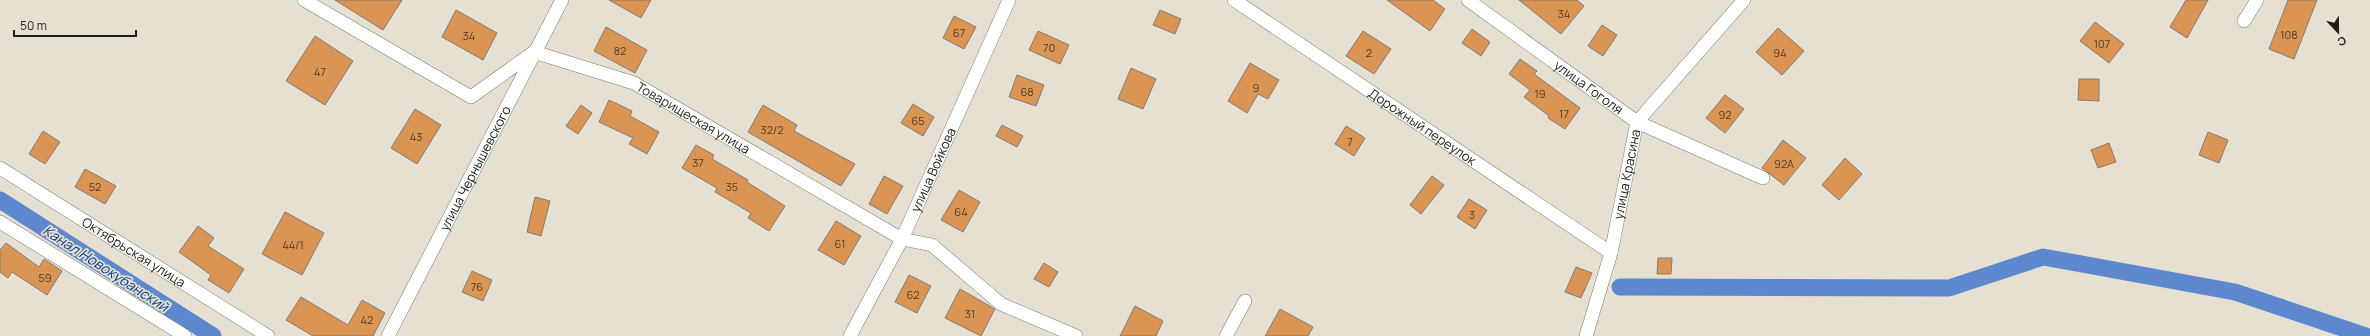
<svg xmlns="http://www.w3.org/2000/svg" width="2370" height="336" viewBox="0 0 2370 336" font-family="Manrope,sans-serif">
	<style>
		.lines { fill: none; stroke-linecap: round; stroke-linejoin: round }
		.canal { stroke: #5d88ce; stroke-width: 17 }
		.building { fill: #da9555; stroke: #867b71 }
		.street-casing { stroke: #7f7b6e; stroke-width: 14 }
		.street { stroke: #fff; stroke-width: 13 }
		.labels { text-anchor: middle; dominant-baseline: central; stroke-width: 3.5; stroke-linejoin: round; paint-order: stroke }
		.number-label { font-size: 11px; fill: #4d3a26 }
		.street-label { font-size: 13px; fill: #1e1c17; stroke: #e5e0d1 }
		.water-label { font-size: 14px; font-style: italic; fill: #023a8b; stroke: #e5e0d1 }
	</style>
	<rect width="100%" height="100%" fill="#e5e0d1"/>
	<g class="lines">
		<path class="canal" d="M0,200l213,136
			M1620,287l329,1 94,-31 192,35 131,44"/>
	</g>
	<path class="building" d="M335,0h67l-19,30z
		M609,0h42l-10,18z
		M1387,0h46l12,9 -15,22z
		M1519,0h58l7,6 -23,28z
		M2186,0h22l-21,38 -17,-11z
		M2288,0h29l-23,59 -25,-10z
		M456,10l41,23 -14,27 -41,-23z
		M1160,10l21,9 -6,15 -22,-9z
		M954,16l22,11 -12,22 -21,-11z
		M2095,22l29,22 -15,19 -29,-22z
		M1602,25l15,10 -14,21 -15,-10z
		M606,27l41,23 -12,23 -41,-22z
		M1778,28l26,23 -22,24 -26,-23z
		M1472,29l18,13 -9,14 -19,-13z
		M1038,31l31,14 -9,19 -31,-14z
		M1363,31l28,18 -17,25 -28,-18z
		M315,36l38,25 -28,44 -39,-24z
		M1520,59l17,12 -3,3 46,34 -15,21 -17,-11 1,-2 -25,-19 6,-7 -21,-16z
		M1250,63l29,17 -11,19 -10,-5 -11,19 -19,-12z
		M1131,68l25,11 -13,30 -25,-10z
		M1017,75l27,10 -8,21 -27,-9z
		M2079,79h20v22l-21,-1z
		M1725,95l19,14 -19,24 -19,-15z
		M609,100l23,11 -2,5 29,16 -12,22 -18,-10 4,-6 -34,-16z
		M913,104l21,13 -11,19 -22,-13z
		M581,105l11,8 -14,21 -12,-8z
		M763,105l34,20 -3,6 61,33 -14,22 -93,-54z
		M415,109l26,16 -24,39 -26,-16z
		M1002,125l21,11 -6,11 -21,-11z
		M1346,126l19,12 -11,18 -19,-12z
		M43,131l17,11 -15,22 -16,-10z
		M2208,132l20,8 -9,23 -20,-8z
		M1783,140l23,18 -22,27 -22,-17z
		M2109,143l7,19 -18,6 -7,-18z
		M696,145l18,10 -2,4 36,21 -1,2 38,24 -16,25 -21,-13 3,-5 -36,-21 2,-4 -35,-20z
		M1845,158l17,16 -23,26 -17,-15z
		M85,169l31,17 -11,18 -30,-17z
		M884,176l19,10 -16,28 -18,-10z
		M1432,176l12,9 -23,29 -11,-9z
		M959,190l21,12 -17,30 -22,-12z
		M535,197l15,4 -9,35 -14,-4z
		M1469,199l18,11 -12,19 -18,-12z
		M285,212l39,21 -22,42 -40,-21z
		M836,221l25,15 -17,29 -26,-15z
		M198,226l16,12 -6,8 36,23 -15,24 -21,-13 3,-5 -32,-23z
		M6,243l33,24 5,-8 18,12 -15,24 -35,-23 -4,6 -8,-6v-22z
		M1658,258h14l-1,16h-14z
		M1044,263l14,9 -9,15 -15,-8z
		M1576,267l16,6 -11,25 -16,-6z
		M472,271l20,9 -9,21 -21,-9z
		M909,275l22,11 -14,27 -22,-11z
		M960,289l35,20 -14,27 -36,-18z
		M301,297l47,28 14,-25 23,13 -12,23h-60l-27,-16z
		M1135,306l28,15 -7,15h-36z
		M1280,309l33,18 -5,9h-43z"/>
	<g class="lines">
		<g class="street-casing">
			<g id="street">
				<path id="s1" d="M304,0l167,97 63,-45 100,31 268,156 30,6 69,59 75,32"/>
				<path id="s2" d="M1234,0l377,253"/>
				<path id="s3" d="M1468,0l169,122 126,56"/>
				<path d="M2244,21l13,-21"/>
				<path id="s4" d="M0,168l268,168"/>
				<path d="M0,222l185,114"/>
				<path id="s5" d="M388,336l174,-336"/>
				<path id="s6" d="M850,336l52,-97 107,-239"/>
				<path d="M1226,336l19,-35"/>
				<path id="s7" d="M1586,336l25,-83 26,-131 107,-122"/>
			</g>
		</g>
		<use href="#street" class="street"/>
	</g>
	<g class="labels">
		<g class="number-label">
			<text x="1564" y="13">34</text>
			<text x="959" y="32">67</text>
			<text x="2289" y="34">108</text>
			<text x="469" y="35">34</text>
			<text x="2102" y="43">107</text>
			<text x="1049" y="47">70</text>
			<text x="620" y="50">82</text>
			<text x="1369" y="52">2</text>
			<text x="1780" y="52">94</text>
			<text x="320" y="71">47</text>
			<text x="1256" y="87">9</text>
			<text x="1027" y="91">68</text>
			<text x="1540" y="93">19</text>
			<text x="1564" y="113">17</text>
			<text x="1725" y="114">92</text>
			<text x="918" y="120">65</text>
			<text x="772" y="129">32/2</text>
			<text x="416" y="136">43</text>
			<text x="1350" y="141">7</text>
			<text x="698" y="162">37</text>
			<text x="1784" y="163">92А</text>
			<text x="95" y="186">52</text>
			<text x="732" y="186">35</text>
			<text x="961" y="211">64</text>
			<text x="1472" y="214">3</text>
			<text x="840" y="243">61</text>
			<text x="293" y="244">44/1</text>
			<text x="45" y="277">59</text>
			<text x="477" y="286">76</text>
			<text x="913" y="294">62</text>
			<text x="970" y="313">31</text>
			<text x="367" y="319">42</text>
		</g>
		<g class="street-label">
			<text stroke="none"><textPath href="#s3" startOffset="149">улица Гоголя</textPath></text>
			<text stroke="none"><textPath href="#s1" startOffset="444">Товарищеская улица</textPath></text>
			<text stroke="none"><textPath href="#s2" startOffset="227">Дорожный переулок</textPath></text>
			<text stroke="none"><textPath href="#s5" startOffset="189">улица Чернышевского</textPath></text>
			<text stroke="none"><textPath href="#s6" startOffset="186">улица Войкова</textPath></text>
			<text stroke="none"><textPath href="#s7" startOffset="167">улица Красина</textPath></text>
			<text stroke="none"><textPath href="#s4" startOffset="158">Октябрьская улица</textPath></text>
		</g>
		<g class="water-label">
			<text transform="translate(106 268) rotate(33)">Канал Новокубанский</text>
		</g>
	</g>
	<g transform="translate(2338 32) rotate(158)" stroke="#e5e0d1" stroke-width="3" paint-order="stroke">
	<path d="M0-3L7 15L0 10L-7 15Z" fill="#1e1c17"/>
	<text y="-6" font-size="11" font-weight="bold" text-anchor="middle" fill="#1e1c17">С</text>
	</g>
	<path d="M14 30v6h122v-6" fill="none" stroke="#1e1c17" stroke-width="2"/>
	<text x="20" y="30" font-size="12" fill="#1e1c17" stroke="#e5e0d1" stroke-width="3" paint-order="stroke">50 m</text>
</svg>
